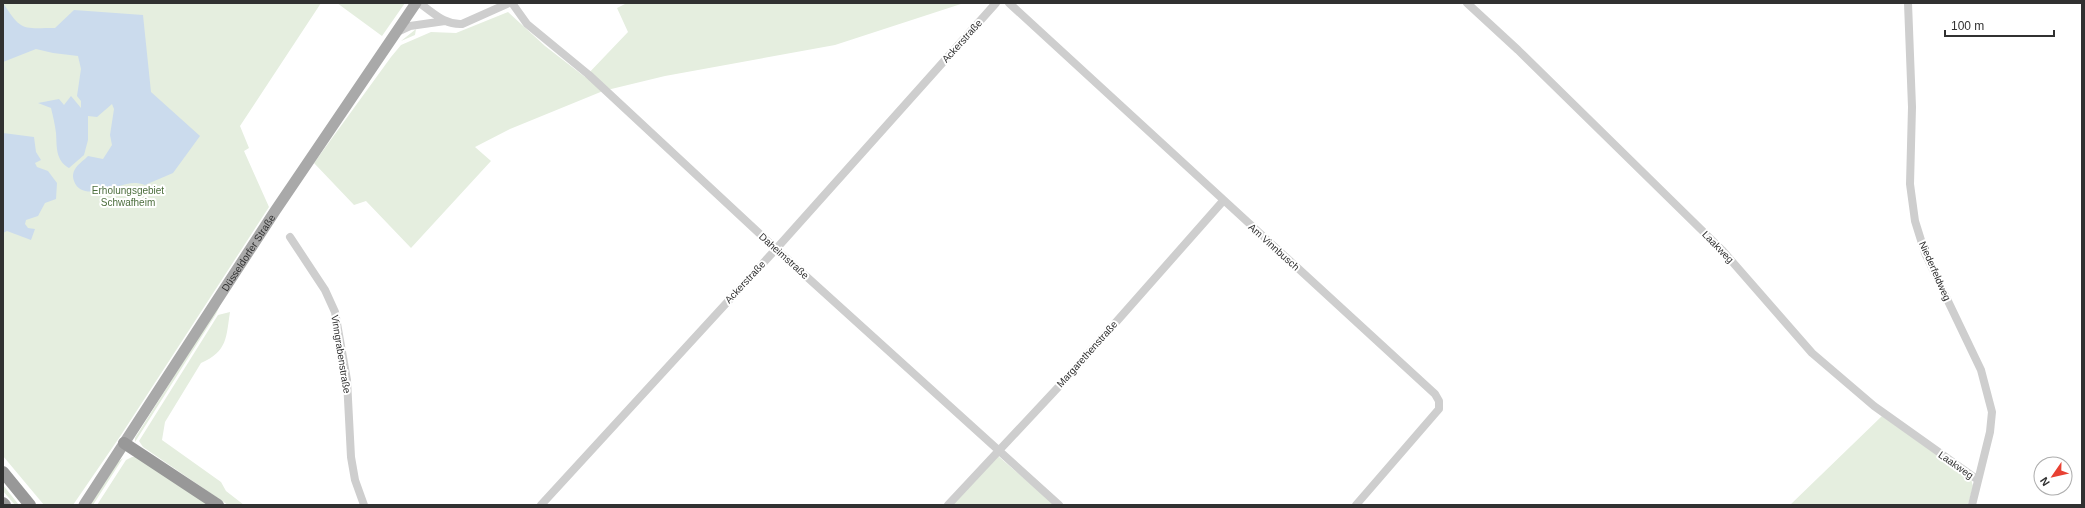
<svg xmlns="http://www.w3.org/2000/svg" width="2085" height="508" viewBox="0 0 2085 508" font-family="Arial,sans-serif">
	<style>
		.green { fill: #e5eedf }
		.water { fill: #cbdbed }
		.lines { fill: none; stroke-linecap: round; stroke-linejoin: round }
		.minor { stroke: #cecece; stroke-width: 8 }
		.major { stroke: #a9a9a9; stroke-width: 11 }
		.highway { stroke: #989898; stroke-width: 12 }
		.labels { text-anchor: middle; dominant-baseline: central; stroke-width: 4; stroke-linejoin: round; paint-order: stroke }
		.street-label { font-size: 10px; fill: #313131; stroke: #fff }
		.park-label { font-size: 10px; fill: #4c6e3d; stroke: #fff }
	</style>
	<rect width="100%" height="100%" fill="#fff"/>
	<path class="green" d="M3,3h318l-81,123 9,22 -5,3 25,56 -148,228 -48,70h-29l-41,-49z
		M337,3h68l-23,33z
		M627,3h337l-129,42 -170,31 -62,15 -93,38 -35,18 16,14 -80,87 -45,-47 -12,4 -40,-42 77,-106 10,-12 30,-13 25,1 52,-21 37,34 40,31 43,-45 -11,-24z
		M416,29l-1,6 -14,6z
		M223,299l-7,15 -81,128v-4z
		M230,312c-4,25 -2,39 -29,51l-36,59 -3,18 59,42 5,9 18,14h-16l-85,-58 -4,-6 79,-126z
		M1882,416l89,63 2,7 -5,19h-178z
		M998,456l57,49h-104z
		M132,457h4l73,48h-112l29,-45z
		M123,458l-30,47h-3l28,-43z
		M3,485l16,20h-4l-12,-14z"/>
	<path class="water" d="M3,3c19,29 19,25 52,25l19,-18 69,5 8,77 49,44 -27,37 -28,12c-3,-1 -6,-2 -9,-2 -16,-1 -54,21 -62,-2 -4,-12 6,-17 14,-25l15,3 9,-14 -2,-10 4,-26 -2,-5 -15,13 -9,-1v24l-4,15 -15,13c-14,-8 -12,-22 -13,-35 -1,-8 -3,-17 -5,-25l-13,-5 21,-4 5,6 7,-9 10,12v-7l-4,-5 4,-27 -3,-13 -25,-3 -17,-4 -33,13z
		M3,133l31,4 2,15 5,8 -6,3 2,4 11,4 9,12 -1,16 -11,4 -7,13 -12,4 -1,4 3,4 7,1 -4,11 -24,-9 -4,2z"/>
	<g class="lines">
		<path class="minor" d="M419,3c14,9 25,22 43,21l47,-21
			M512,3l15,21 62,51 187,174 283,256
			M1009,3l426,391 4,7v8l-83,96
			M1467,3l51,47 204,200 90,103 62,53 104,74
			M1908,3l4,104 -2,77 5,37 10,32 56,117 11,42 -2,20 -18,73
			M397,32l13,-6 35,-5
			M290,237l35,53 10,22 12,68 4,77 4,23 9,25
			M541,505l235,-256 220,-246
			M948,505l116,-124 159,-180"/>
		<path class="major" id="s1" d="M84,505l191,-294 141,-208"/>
		<path class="highway" d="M124,443l94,62
			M3,472l27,33
			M3,503l2,2"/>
	</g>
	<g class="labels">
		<g class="street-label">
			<text transform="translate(962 41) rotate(-48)">Ackerstraße</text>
			<text transform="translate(1274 247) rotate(42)">Am Vinnbusch</text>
			<text transform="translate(1718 247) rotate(46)">Laakweg</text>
			<text stroke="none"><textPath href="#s1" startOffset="301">Düsseldorfer Straße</textPath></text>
			<text transform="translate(784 256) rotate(42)">Daheimstraße</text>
			<text transform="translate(1935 271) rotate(66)">Niederfeldweg</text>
			<text transform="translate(745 282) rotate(-47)">Ackerstraße</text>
			<text transform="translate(341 354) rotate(81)">Vinngrabenstraße</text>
			<text transform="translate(1087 354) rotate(-48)">Margarethenstraße</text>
			<text transform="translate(1956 465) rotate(35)">Laakweg</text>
		</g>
		<g class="park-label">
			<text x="128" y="190">Erholungsgebiet<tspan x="128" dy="12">Schwafheim</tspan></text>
		</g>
	</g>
	<rect width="2085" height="508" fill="none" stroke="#313131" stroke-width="8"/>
	<g transform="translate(2053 476) rotate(236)"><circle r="19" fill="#ffffff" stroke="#adadad"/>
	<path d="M0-3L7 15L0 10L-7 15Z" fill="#e84133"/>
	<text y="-6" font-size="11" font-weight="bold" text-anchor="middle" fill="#313131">N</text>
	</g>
	<path d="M1945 30v6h109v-6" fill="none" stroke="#313131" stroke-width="2"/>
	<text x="1951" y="30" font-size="12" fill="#313131" stroke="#ffffff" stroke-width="3" paint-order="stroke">100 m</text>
</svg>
